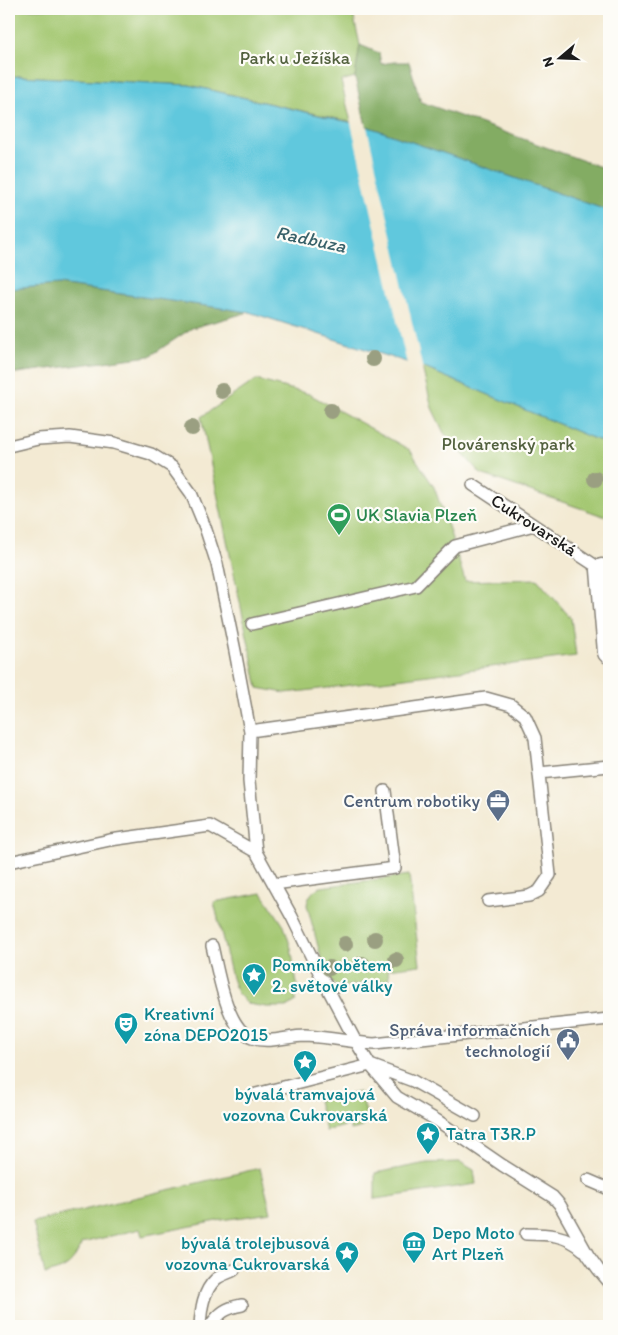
<svg xmlns="http://www.w3.org/2000/svg" width="618" height="1335" viewBox="0 0 618 1335" font-family="Itim,sans-serif">
	<style>
		.green { fill: #a4c872; stroke: #607247 }
		.forest { fill: #83ac64; stroke: #506440 }
		.water { fill: #61c8dd; stroke: #3e727c }
		.pier { fill: #f3ead3 }
		.lines { fill: none; stroke-linecap: round; stroke-linejoin: round }
		.service-casing { stroke: #888378; stroke-width: 14 }
		.minor-casing { stroke: #888378; stroke-width: 25 }
		.service { stroke: #fff; stroke-width: 11 }
		.minor { stroke: #fff; stroke-width: 22 }
		.tree { fill: #9a9f81 }
		.labels { text-anchor: middle; dominant-baseline: central; stroke-width: 4.5; stroke-linejoin: round; paint-order: stroke }
		.park-label { font-size: 18px; fill: #52613e; stroke: #fdfcf7 }
		.leisure-label { font-size: 18px; fill: #27864d; stroke: #fdfcf7; text-anchor: start }
		.street-label { font-size: 18px; fill: #1c1c1c; stroke: #fdfcf7 }
		.service-label { font-size: 18px; fill: #4e5e75; stroke: #fdfcf7; text-anchor: end }
		.culture-label { font-size: 18px; fill: #0d838f; stroke: #fdfcf7; text-anchor: start }
		.water-label { font-size: 19px; font-style: italic; fill: #386169; stroke: #fdfcf7 }
	</style>
	<rect width="100%" height="100%" fill="#fdfcf7"/>
	<filter id="ink" filterUnits="userSpaceOnUse"><feTurbulence type="fractalNoise" baseFrequency=".02" numOctaves="2"/><feDisplacementMap in="SourceGraphic" scale="10" xChannelSelector="R" yChannelSelector="G"/><feConvolveMatrix kernelMatrix="1 2 1 2 8 2 1 2 1" color-interpolation-filters="sRGB"/></filter>
	<filter id="wash" filterUnits="userSpaceOnUse"><feTurbulence type="fractalNoise" baseFrequency=".0096" numOctaves="4" result="noise"/><feDisplacementMap in="SourceGraphic" scale="20" xChannelSelector="R" yChannelSelector="G"/><feGaussianBlur stdDeviation="1.12" result="paint"/><feColorMatrix in="noise" values="0 0 0 0 0 0 0 0 0 0 0 0 0 0 0 0 0 1.4 0 .05"/><feComposite in="paint" operator="in"/></filter>
	<g filter="url(#wash)">
		<rect width="100%" height="100%" fill="#f3ead3"/>
		<path class="green" d="M9,9h343l8,36 -5,32 -14,4 10,41 -162,-37 -170,-9 -10,1z
			M422,367l173,72 14,5v74l-128,-44 -37,-41 -12,-25z
			M256,380l53,14 101,56 24,37 14,39 17,55 72,-2 34,39 5,38 -272,35 -19,2 -27,-5 -57,-271z
			M409,875l11,90 -32,4 1,11 -43,6h-8l-5,-3 -5,-6 -5,-12 -16,-60c1,-8 6,-16 14,-18z
			M262,893l22,33 7,22 7,42 -3,12 -9,5h-20l-18,-3 -11,-11 -5,-15 -18,-76z
			M359,1092c5,12 10,23 4,35l-12,3 -2,-5 -23,6 -8,-30z
			M460,1162l14,8 2,14 -101,15v-26l52,-10z
			M260,1168l11,45 -49,7 -80,16 -2,-7 -58,14c-11,22 -12,25 -37,31l-12,-52z"/>
		<path class="forest" d="M360,45l19,8 2,11 13,-2h15l12,40 188,68v41l-243,-85 -11,-49z
			M58,285l191,27 -57,16 -42,28 -141,18v-85z"/>
		<path class="water" d="M19,76l170,9 177,41 243,85v233l-14,-5 -173,-72 -173,-55 -191,-27 -49,4v-212z"/>
		<path class="pier" d="M350,119l16,4 57,247 -16,-6z"/>
	</g>
	<g filter="url(#ink)">
		<g class="lines">
			<g class="service-casing">
				<path id="service" d="M9,446l29,-7 32,-2 44,6 37,11 21,13 19,26 14,34 12,37 18,87 15,80 -1,50 7,71
					M473,485l129,85h3
					M252,624l164,-38 39,-40 79,-21
					M250,731l236,-33 25,7 14,11 10,22 15,137 -11,16 -10,5 -41,5
					M539,773l70,-7
					M9,862l101,-22 100,-14 46,26 36,65 27,55 37,70 14,23 27,32 41,24 64,44 51,32 7,8 28,50 10,14 11,13
					M274,884l121,-16 -10,-77
					M212,946c6,24 14,83 40,92 17,6 36,-2 53,-2 23,1 46,6 69,8l235,-25
					M256,1094l114,-29 43,16 62,35
					M588,1180l21,9
					M526,1234c21,0 40,0 57,16
					M200,1326c1,-17 3,-35 16,-47 5,-4 13,-6 18,-9
					M210,1326c10,-14 16,-18 32,-21"/>
			</g>
			<g class="minor-casing">
				<path id="minor" d="M602,570l7,82"/>
			</g>
			<use href="#service" class="service"/>
			<use href="#minor" class="minor"/>
		</g>
		<g class="tree">
			<circle cx="373" cy="359" r="8"/>
			<circle cx="222" cy="391" r="8"/>
			<circle cx="331" cy="411" r="8"/>
			<circle cx="192" cy="428" r="8"/>
			<circle cx="595" cy="479" r="8"/>
			<circle cx="375" cy="939" r="8"/>
			<circle cx="345" cy="944" r="8"/>
			<circle cx="396" cy="960" r="8"/>
			<circle cx="362" cy="964" r="8"/>
			<circle cx="329" cy="968" r="8"/>
		</g>
	</g>
	<defs>
		<g id="stadium-pin" transform="scale(1.25)"><path d="M0 17L-7.5 6A9.5 9.5 0 1 1 7.5 6Z" fill="#2e9e5b" stroke="#fdfcf7"/><path d="M0-5a6.5 5 0 1 0 0 10a6.5 5 0 1 0 0-10ZM-3.5-1.8h7v3.6h-7Z" fill="#fff"/></g>
		<g id="office-pin" transform="scale(1.25)"><path d="M0 17L-7.5 6A9.5 9.5 0 1 1 7.5 6Z" fill="#5c6f8a" stroke="#fdfcf7"/><path d="M-6-3h4V-5.5h4V-3h4V5H-6ZM-1-4.5V-3h2v-1.5ZM-6 0V1H6V0Z" fill="#fff"/></g>
		<g id="sight-pin" transform="scale(1.25)"><path d="M0 17L-7.5 6A9.5 9.5 0 1 1 7.5 6Z" fill="#0f9aa8" stroke="#fdfcf7"/><path d="M0-6L1.8-2.2L6-1.7L2.9 1.2L3.7 5.4L0 3.3L-3.7 5.4L-2.9 1.2L-6-1.7L-1.8-2.2Z" fill="#fff"/></g>
		<g id="theatre-pin" transform="scale(1.25)"><path d="M0 17L-7.5 6A9.5 9.5 0 1 1 7.5 6Z" fill="#0f9aa8" stroke="#fdfcf7"/><path d="M-5-5.5Q0-4 5-5.5V0Q5 5 0 6Q-5 5-5 0ZM-3.3-2.5H-1v1.5H-3.3ZM1-2.5H3.3v1.5H1ZM-2.8 1Q0 5.5 2.8 1Z" fill="#fff"/></g>
		<g id="civic-pin" transform="scale(1.25)"><path d="M0 17L-7.5 6A9.5 9.5 0 1 1 7.5 6Z" fill="#5c6f8a" stroke="#fdfcf7"/><path d="M-.6-6.5H3V-4.5H.6V-3L4-1V1h2V6H-6V1h2V-1L-.6-3ZM-1.2 2.5V6h2.4V2.5Z" fill="#fff"/></g>
		<g id="museum-pin" transform="scale(1.25)"><path d="M0 17L-7.5 6A9.5 9.5 0 1 1 7.5 6Z" fill="#0f9aa8" stroke="#fdfcf7"/><path d="M0-6L6-3V-2H-6V-3ZM-5-1h2V3h-2ZM-1-1h2V3h-2ZM3-1h2V3H3ZM-6 4H6V6H-6Z" fill="#fff"/></g>
	</defs>
	<g fill-rule="evenodd">
		<use href="#stadium-pin" x="339" y="515"/>
		<use href="#office-pin" x="498" y="801"/>
		<use href="#sight-pin" x="254" y="975"/>
		<use href="#theatre-pin" x="126" y="1024"/>
		<use href="#civic-pin" x="568" y="1040"/>
		<use href="#sight-pin" x="305" y="1062"/>
		<use href="#sight-pin" x="428" y="1134"/>
		<use href="#museum-pin" x="414" y="1243"/>
		<use href="#sight-pin" x="347" y="1253"/>
	</g>
	<g class="labels">
		<g class="park-label">
			<text x="295" y="58">Park u Ježíška</text>
			<text x="508" y="444">Plovárenský park</text>
		</g>
		<g class="leisure-label">
			<text x="356" y="515">UK Slavia Plzeň</text>
		</g>
		<g class="street-label">
			<text transform="translate(534 525) rotate(33)">Cukrovarská</text>
		</g>
		<g class="service-label">
			<text x="480" y="801">Centrum robotiky</text>
			<text x="550" y="1030">Správa informačních<tspan x="550" dy="21">technologií</tspan></text>
		</g>
		<g class="culture-label">
			<text x="272" y="965">Pomník obětem<tspan x="272" dy="21">2. světové války</tspan></text>
			<text x="144" y="1014">Kreativní<tspan x="144" dy="21">zóna DEPO2015</tspan></text>
			<text x="305" y="1094" text-anchor="middle">bývalá tramvajová<tspan x="305" dy="21">vozovna Cukrovarská</tspan></text>
			<text x="446" y="1134">Tatra T3R.P</text>
			<text x="432" y="1233">Depo Moto<tspan x="432" dy="21">Art Plzeň</tspan></text>
			<text x="330" y="1243" text-anchor="end">bývalá trolejbusová<tspan x="330" dy="21">vozovna Cukrovarská</tspan></text>
		</g>
		<g class="water-label">
			<text transform="translate(311 239) rotate(12)">Radbuza</text>
		</g>
	</g>
	<rect width="618" height="1335" fill="none" stroke="#fdfcf7" stroke-width="30"/>
	<g transform="translate(560 58) rotate(251)" stroke="#fdfcf7" stroke-width="4" paint-order="stroke">
	<path d="M0-4L9 19L0 12L-9 19Z" fill="#1c1c1c"/>
	<text y="-8" font-size="14" font-weight="bold" text-anchor="middle" fill="#1c1c1c">N</text>
	</g>
</svg>
